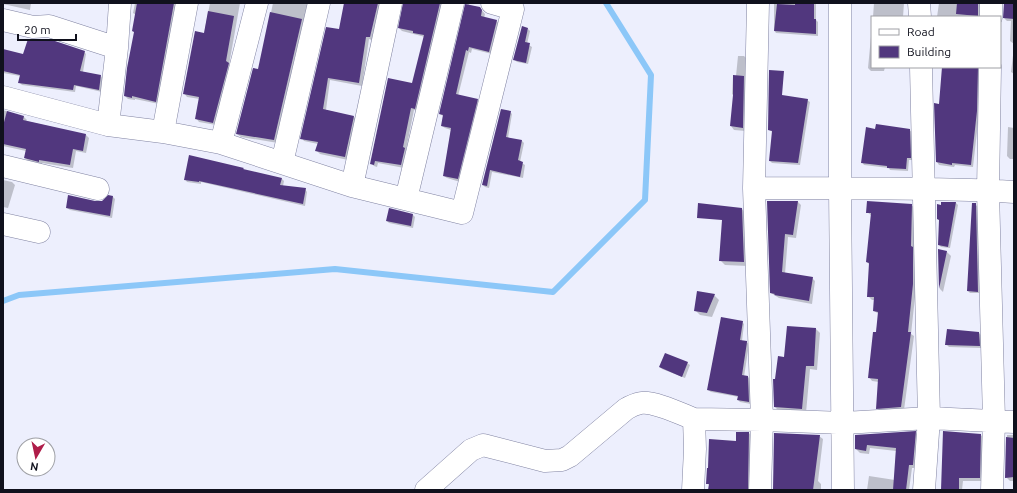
<svg xmlns="http://www.w3.org/2000/svg" width="1017" height="493" viewBox="0 0 1017 493" font-family="Ubuntu,sans-serif">
	<style>
		.shadow { fill: #0003 }
		.lines { fill: none; stroke-linecap: round; stroke-linejoin: round }
		.stream { stroke: #8cc7f8; stroke-width: 6 }
		.building { fill: #51377e }
		.street-casing { stroke: #8083a2; stroke-width: 23 }
		.street { stroke: #fff; stroke-width: 22 }
	</style>
	<rect width="100%" height="100%" fill="#edeffd"/>
	<path class="shadow" d="M3,3h28l-1,7 -27,-6z
		M135,3h43l-19,101 -24,-5v1l-7,-1 -3,-3 10,-63 1,-18 -3,-2z
		M210,3h30l-11,62 2,2 -15,58 -17,-3 -3,-4 4,-19 -13,-2 -3,-4 20,-59z
		M273,3h38l-33,140 -37,-6 -4,-3 22,-64z
		M345,3h37l-10,37 -3,-1 -7,47 -32,-6 -4,30 28,7 3,3 -9,40 -28,-6 -3,-3 1,-7 -14,-3 -2,-3 38,-108z
		M404,3h40l-26,108 -4,-1 -8,40 1,1 -3,17 -26,-5 -1,4 -3,-1 -3,-3 42,-79 12,-47 -23,-6 -3,-3z
		M466,3h4l-1,2 11,3 5,6 -1,4 13,3 2,3 -7,30 -20,-5 -1,4 -2,-1 -11,44 19,4 3,3 -20,79 -13,-4 -3,-2 7,-46 -6,-2 -3,-2 1,-10 -3,-2z
		M774,3h42v17l2,2v14l-42,-3 -2,-3z
		M874,3h30l-1,14h-30z
		M939,3h43l-1,14h-44z
		M1010,3h4v41l-4,-3 1,-20h-4l-3,-3z
		M872,26v41h13l-1,4h-13l-3,-3z
		M528,29l2,2 -3,13 5,3 -4,17 -11,-2 -3,-3z
		M1014,47v27l-3,-2z
		M3,50l21,5 60,-3 2,2 -3,18 18,4 2,3 -1,13 -26,-6 -1,6 -53,-7 -2,-2v-7l-17,-3z
		M738,56h6l4,4 -2,71 -12,-1 -3,-4 3,-30 -2,-2 1,-18h3z
		M943,67h38l-2,47 -6,53 -18,-2 -1,2 -15,-2 -2,-3z
		M807,100l3,2 -10,63 -28,-2 -2,-2 3,-29 -4,-2z
		M3,110l21,7 3,3 -1,1 60,14 3,3 -3,15 -10,-2 -3,17 -31,-5v1l-14,-3 -3,-3 1,-7 -23,-5z
		M510,112l2,2 -4,24 14,3 2,2 -4,19 5,3 -2,13 -31,-6 -3,16 -4,-1 -2,-2z
		M1008,127l6,1v31h-4l-3,-3z
		M876,130h33l3,2v28h-3l-1,11 -18,-1 -1,-2 -25,-3 -2,-3z
		M243,169l2,2 37,8 2,2 -1,5 22,3 2,3 -2,14 -104,-24v2l-14,-2 -2,-3z
		M3,180l9,2 3,3 -7,23 -5,-1z
		M109,196l4,1 2,2 -3,19 -42,-8 -3,-2 35,-6z
		M768,202h30l3,3 -5,33 -8,-1 -3,37 27,4 3,3 -3,23 -33,-6 -8,-5z
		M942,203h14l2,2 -8,43 -9,-1 -2,-2z
		M975,204l3,3 2,86h-10l-2,-2z
		M911,205l4,3 1,80 -5,46 3,2 -10,74 -24,1 -3,-3 2,-26 -7,-1 -3,-4 10,-63 -5,-3 1,-11h-3l-4,-4 2,-31 -3,-3 5,-46 -5,-4z
		M742,209l4,5 2,52 -23,-1 -5,-5z
		M413,215l2,2 -2,11 -24,-5 -2,-2z
		M939,251h7l5,5 -8,36 -3,-3z
		M714,295l5,5 -7,17 -12,-2 -5,-5z
		M742,322l2,2 -2,17 4,1 3,2 -5,33h4l2,2 1,25 -11,-2 -2,-2 1,-3 -28,-5 -3,-2z
		M816,329l4,4 -3,37 -7,-1 -4,44 -27,-2 -4,-4 10,-49z
		M979,333l2,2v13l-32,-1 -3,-3z
		M687,363l3,2 -5,13 -23,-9 -2,-2z
		M1013,383h1v20l-1,-2z
		M915,432l4,4 -3,32h-4l-3,22h-42l2,-14 26,4 1,-29 -26,-3 -1,6 -9,-1 -4,-4v-13z
		M749,433l3,4 -1,53h-42l1,-4 -3,-3 30,-41z
		M981,435l3,4 -1,42h-20l-1,9h-20z
		M1007,435h7v46h-4l-4,-4z
		M819,436l4,3 -5,42 3,3v6h-48z"/>
	<g class="lines">
		<path class="stream" d="M3,301l16,-6 316,-26 218,23 92,-92 6,-125 -45,-72"/>
	</g>
	<path class="building" d="M137,3h37l-18,99 -24,-6v2l-8,-2 3,-28 7,-36 -2,-1z
		M344,3h34l-8,34h-4l-7,46 -31,-5 -5,31 31,7 -9,41 -30,-6 3,-9 -18,-3 26,-112 13,2z
		M403,3h37l-25,106 -4,-1 -8,39 2,1 -4,17 -26,-4 -1,4 -4,-1 18,-86 24,5 12,-48 -11,-2v-2l-15,-3z
		M795,3h19v16h2v15l-42,-3 3,-27 18,1z
		M957,3h21v13l-22,-2z
		M1004,3h10v16l-11,-1z
		M465,4l15,3 2,3 -1,6 16,4 -8,32 -20,-5 -1,4 -2,-1 -10,44 22,5 -20,80 -15,-3 8,-48 -10,-2 2,-11 -4,-1z
		M208,11l26,5 -8,45 3,2 -16,60 -18,-4 4,-22 -16,-3 12,-63 9,2z
		M270,12l32,7 -28,121 -38,-6 17,-66 5,1z
		M522,26l6,2 -3,14 5,1 -4,20 -13,-3z
		M28,39h21l36,12 -5,20 21,4 -2,15 -25,-5 -1,5 -55,-7 2,-8 -17,-4v-22l20,5z
		M942,67h36l-1,44 -6,54 -19,-2v2l-16,-3 -2,-59 5,1z
		M769,70l15,1 -2,24 26,4 -10,64 -29,-2 3,-30 -4,-1z
		M733,75l11,1 -1,52 -13,-2 3,-31z
		M501,109l10,2 -5,26 16,3 -4,20 5,2 -3,15 -30,-7 -3,16 -5,-1z
		M7,111l17,5 -1,4 63,14 -3,17 -10,-2 -3,16 -31,-5v2l-15,-4 2,-9 -23,-5v-18z
		M876,124l34,5 1,29h-4l-1,11 -19,-1v-2l-26,-3 5,-36 9,2z
		M189,155l55,13 -1,1 39,9 -2,7 26,3 -3,16 -104,-23v1l-15,-2z
		M68,195l27,6h7l6,-6 5,1 -3,20 -44,-8z
		M767,201h31l-5,34 -8,-1 -3,38 31,5 -4,24 -35,-6 1,-1 -5,-1z
		M867,201l45,3 -1,42 2,1v37l-5,48h3l-10,75 -25,2 2,-30 -10,-1 5,-46h3l2,-20 -5,-1 1,-14h-7l2,-34 -3,-1 5,-49h-5z
		M941,202h15l-8,45 -10,-2 1,-25 -2,-1v-15l4,1z
		M698,203l44,5 2,54 -25,-1 3,-41 -25,-2z
		M972,203h4l2,89 -11,-1z
		M389,208l24,6 -2,12 -25,-5z
		M938,249l9,2 -8,38z
		M697,291l18,3 -8,19 -13,-2z
		M721,317l22,4 -3,19 7,1v1l-5,33 6,1 1,26 -12,-2 1,-4 -31,-6z
		M787,326l29,2 -2,38h-8l-4,43 -28,-2 -1,-28h2l3,-23 6,1z
		M947,329l32,3 1,14 -35,-1z
		M665,353l23,9 -6,15 -23,-10z
		M916,431l-3,34h-4l-3,25h-13l3,-42 -29,-3 -1,6 -11,-2v-14z
		M943,431l38,3 -1,44h-21v12h-18z
		M736,432h13l-1,58h-40l1,-6h-3l1,-16h1l1,-29 27,2z
		M774,433l46,2 -7,55h-40z
		M1006,437l8,1v39l-9,1z"/>
	<g class="lines">
		<g class="street-casing">
			<path id="street" d="M758,3l-4,185 8,232 -2,70
				M840,3v186l3,301
				M919,3l1,14
				M991,17v-14
				M3,20l30,7 16,-1 68,22
				M921,67l8,351 -5,72
				M990,67l-2,124 6,229 -2,70
				M3,97l105,28 55,7 58,11 131,43 110,27 51,-204 -21,-6
				M108,125l9,-77 3,-45
				M163,132l24,-129
				M221,143l36,-140
				M282,163l37,-160
				M3,166l95,23
				M352,186l39,-183
				M754,188c87,1 174,-1 260,4
				M406,199l47,-196
				M3,224l36,8
				M426,490l45,-40 12,-5 62,16 17,-1 8,-4 56,-47c5,-3 9,-5 15,-6 13,-2 40,11 53,16
				M693,490l2,-41 -1,-30 68,1 82,3 85,-5 85,4"/>
		</g>
		<use href="#street" class="street"/>
	</g>
	<rect width="1017" height="493" fill="none" stroke="#10111d" stroke-width="8"/>
	<rect x="871" y="16" width="130" height="52" fill="#ffffff" stroke="#9fa0a5"/>
	<rect x="879" y="29" width="20" height="6" fill="#ffffff" stroke="#9fa0a5"/>
	<text x="907" y="36" font-size="12" fill="#10111d">Road</text>
	<rect x="879" y="46" width="20" height="12" fill="#51377e" stroke="#9fa0a5"/>
	<text x="907" y="56" font-size="12" fill="#10111d">Building</text>
	<g transform="translate(36 457) rotate(189)"><circle r="19" fill="#ffffff" stroke="#9fa0a5"/>
	<path d="M0-3L7 15L0 10L-7 15Z" fill="#af1d49"/>
	<text y="-6" font-size="11" font-weight="bold" text-anchor="middle" fill="#10111d">N</text>
	</g>
	<path d="M18 34v6h58v-6" fill="none" stroke="#10111d" stroke-width="2"/>
	<text x="24" y="34" font-size="12" fill="#10111d" stroke="#ffffff" stroke-width="3" paint-order="stroke">20 m</text>
</svg>
